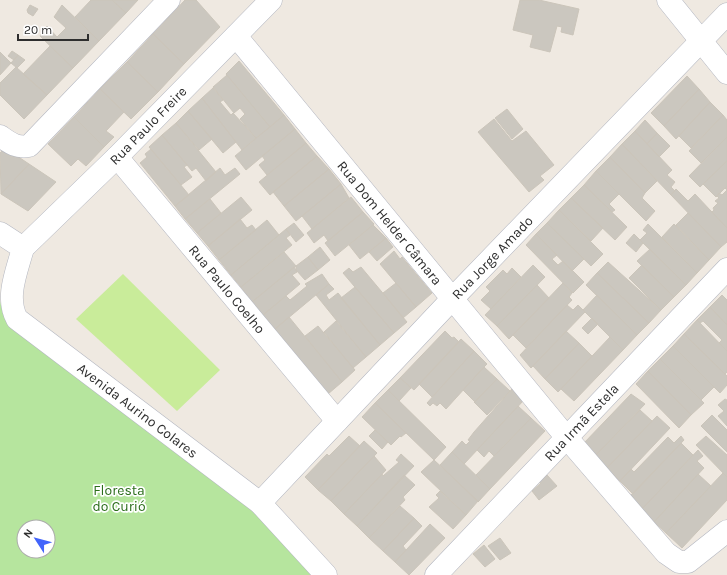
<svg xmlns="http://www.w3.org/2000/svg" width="727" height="575" viewBox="0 0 727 575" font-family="Karla,sans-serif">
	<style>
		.green { fill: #b6e59e; fill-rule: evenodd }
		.pitch { fill: #c9ec9a }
		.building { fill: #cbc7bf; stroke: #cbc5ba }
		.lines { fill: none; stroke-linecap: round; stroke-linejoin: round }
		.street-casing { stroke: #b4b7c1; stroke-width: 23 }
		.street { stroke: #fff; stroke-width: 22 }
		.labels { text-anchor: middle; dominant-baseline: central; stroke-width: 3.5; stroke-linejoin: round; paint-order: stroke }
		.street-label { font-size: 14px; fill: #2e2e2e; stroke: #fff }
		.park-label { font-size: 14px; fill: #2c6e1b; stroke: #fff }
	</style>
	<rect width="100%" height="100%" fill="#efe9e1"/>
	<path class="green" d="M0,301l3,13 262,201 60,60h-325zM24,527h24v24h-24z"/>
	<path class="pitch" d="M123,274l97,96 -43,41 -101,-92z"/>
	<path class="building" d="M91,0h21l14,13 -27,28 -24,-24z
		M112,0h26l-12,13z
		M185,0h11l24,27 -36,37 -31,-30z
		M520,0h19l40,9 -6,26 -12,-3 1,-5 -5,-1 -7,26 -20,-5 3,-12 -20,-5z
		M30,5l8,4 -5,7 -5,-3 -1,-3z
		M62,5l37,36 -26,27 -33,-32 7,-10 10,11 9,-9 -12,-11z
		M153,34l31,30 -26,28 -31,-30z
		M50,46l23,22 -26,27 -24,-21z
		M12,51l6,4 -4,5 -6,-4z
		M0,52l11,11 -11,12z
		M18,55l7,5 -8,8 -6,-5z
		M239,61l45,54 -14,12 -44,-53z
		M127,62l31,30 -27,27 -31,-30z
		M16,67l31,28 -23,24 -24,-24v-12z
		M227,75l43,52 -14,11 -16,-19 5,-5 -5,-6 -6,5 -21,-26z
		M687,76l12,13 -35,37 -13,-13z
		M213,88l10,12 -3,2 11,13 2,-2 23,25 -14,12 -40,-52z
		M100,89l24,23 -18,19 8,6 -10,10 -30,-30z
		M699,89l11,13 -34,37 -12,-13z
		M202,98l34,44 -13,11 -35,-42z
		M710,102l13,13 -32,33 -12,-12z
		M507,109l16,20 -11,10 -17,-21z
		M188,111l24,28 -13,11 -23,-27z
		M284,115l11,14 -49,41 -11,-14z
		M723,115l4,5v17l-26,26 -12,-12z
		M74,117l30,30 -18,19 -8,-7 -7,7 -23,-22z
		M494,119l18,22 14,-10 28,34 -14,11 4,4 -15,12 -51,-60z
		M645,120l12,13 -10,11 -12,-13z
		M176,123l40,49 -10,9 -10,-13 -4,3 -30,-36z
		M295,129l11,14 -39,32 -8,-10 6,-5 -3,-4z
		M635,131l37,39 -5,5 8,7 -4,5 4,4 -4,4 -49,-51z
		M657,133l13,13 -11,11 -12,-13z
		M162,135l25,30 -3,2 8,10 -11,8 -32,-38z
		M727,137v24l-27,26 -11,-11z
		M306,143l11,13 -47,39 -11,-13z
		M622,144l35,37 -12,12 -35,-36z
		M5,148l24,16 -28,30 -1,-41z
		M151,149l38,46 -14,11 -35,-43 7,-6 -2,-3z
		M317,156l12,13 -45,37 -11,-14z
		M610,157l35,36 -3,5 13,13 -9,10 -50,-50z
		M727,161v25l-11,11 -13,-13z
		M29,164l27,18 -28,29 -27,-17z
		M220,168l5,7 10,-7 5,6 -55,45 -10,-13z
		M329,169l12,15 -45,37 -12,-15z
		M596,171l23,23 -10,10 6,6 -3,2 -28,-27z
		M341,184l8,14 -37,31 -10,-13z
		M584,185l43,42 -12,13 -44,-42z
		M727,186v42l-15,-16 2,-2 -1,-2 5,-5 -3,-2 4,-3 -2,-2 2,-3 3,2 5,-5 -2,-2z
		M676,189l12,12 7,-7 32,34v14l-6,5 -50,-52z
		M241,197l11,13 -44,36 -11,-13z
		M351,197l12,15 -35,29 -4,-6 -10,8 -7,-10z
		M571,198l32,30 -12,13 -32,-31z
		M210,199l11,14 -24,20 -12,-14z
		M559,210l44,44 -12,12 -44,-43z
		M363,212l11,12 -39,32 -10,-13z
		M688,213l33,34 -12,13 -33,-35z
		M240,219l7,9 5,-3 4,5 -37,30 -11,-14z
		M267,220l12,15 -48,40 -12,-15z
		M294,223l10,12 -8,7 -10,-13z
		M547,223l37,36 -12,12 -36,-37z
		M648,224l49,49 -11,12 -46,-45 7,-7 -4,-3z
		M674,224l35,36 -12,13 -35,-36z
		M373,225l13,13 -26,21 -11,-14z
		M286,229l4,6 -4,3 6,7 -51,42 -10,-12z
		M536,234l21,21 -5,4 6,6 5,-4 21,21 -11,11 -47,-48z
		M634,234l9,9 -7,9 -10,-9z
		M386,238l7,9 -16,14 -8,-9z
		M320,247l10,13 -12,10 -10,-13z
		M650,249l36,36 -12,12 -37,-36z
		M394,251l6,8 2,-2 30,36 -16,14 -36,-43z
		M284,252l12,14 -44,36 -11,-15z
		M308,257l10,13 -13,10 -9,-10v-4z
		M608,262l53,48 -12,13 -52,-50z
		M533,265l12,12 -48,49 -12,-11z
		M642,265l32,32 -13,13 -32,-32z
		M294,267l3,5 -5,3 8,9 -37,31 -11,-13z
		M361,267l46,55 -13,11 -51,-60 6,-5 4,4z
		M512,268l9,9 -30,32 -10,-9 9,-9 -4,-4 17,-17 4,4z
		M597,273l52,50 -12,12 -51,-50z
		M322,274l7,10 -54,45 -12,-14 23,-19 4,4 17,-14 -2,-2z
		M396,283l20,24 -13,11 -20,-25z
		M563,283l9,10 -3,4 3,3 -46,48 -13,-13z
		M329,284l5,5 -8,6 3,5 9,-7 42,52 -14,12 -50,-62z
		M537,285l12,13 -40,41 -12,-13z
		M355,287l39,46 -14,12 -39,-47z
		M597,295l40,40 -14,15 -40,-40z
		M722,295l5,5v25l-17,-18z
		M567,305l6,5 5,-5 7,7 -54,56 -11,-13z
		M710,307l17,18v26l-8,-8 3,-3 -19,-19 -3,2 -3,-3z
		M289,317l53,65 -14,12 -53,-65z
		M592,318l6,6 -10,10 -6,-6z
		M697,320l30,31v21l-2,2 -41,-40z
		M336,321l30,36 -13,11 -29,-36z
		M318,326l37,44 -13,12 -37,-46z
		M445,331l7,7 2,-1 5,5 -45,48 -14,-12z
		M566,331l13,12 -34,36 -12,-13z
		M684,334l43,42v9l-7,8 -47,-47z
		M610,337l13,13 -49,51 -13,-12z
		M461,339l13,12 -42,46 -13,-13z
		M579,343l13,13 -34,36 -13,-13z
		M673,346l41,41 -13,13 -41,-41z
		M474,351l13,13 -3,3 -38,42 -6,-6 -3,3 -4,-3 -3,3 -3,-3z
		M660,359l44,44 -13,12 -43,-44z
		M484,367l13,12 -22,23 -12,-12z
		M648,371l43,44 -12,13 -43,-44z
		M400,378l11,10 -12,13 -11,-11z
		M497,379l13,12 -23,24 -13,-13z
		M512,389l12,11 -60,64 -12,-12 10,-11 4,4 4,-4 -2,-1 6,-8z
		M388,390l58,57 -12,13 -59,-57z
		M631,394l14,10 -50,52 -12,-12z
		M725,399l2,1v26l-9,-10 6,-5 -6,-6z
		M375,403l31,30 -5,4 -1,-1 -9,9 -29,-28z
		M518,406l13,12 -37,38 -5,-5 -5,6 -7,-7z
		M640,410l12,11 -45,47 -12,-12z
		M712,415l15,15v22l-26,-26z
		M657,416l13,12 -50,53 -13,-13z
		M531,418l14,13 -55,58 -14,-14z
		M375,430l13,12 -6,7 -13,-13z
		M349,436l11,10 -42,44 -13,-13 22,-23 2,2z
		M681,436l3,4 -51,54 -13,-13 11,-12 3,3 34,-35 6,6z
		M706,436l21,19v22l-31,-32z
		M364,441l13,12 -46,48 -13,-11z
		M681,443l12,12 -50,53 -13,-12z
		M698,450l5,6 -6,5 7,7 -50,54 -13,-12z
		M452,452l38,37 -12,13 -38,-37z
		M401,454l13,12 -57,60 -13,-12 38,-40 1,2 16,-14 -3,-2z
		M374,456l12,14 -42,44 -13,-13z
		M434,460l44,41 -12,14 -45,-43z
		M723,473l4,4v23l-45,48 -16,-15z
		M698,474l13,12 -45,47 -12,-11z
		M404,475l11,10 -12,12 2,3 -36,38 -12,-12z
		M547,475l10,11 -18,14 -7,-9 9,-8 -2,-1z
		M440,491l26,24 -13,14 -24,-22 10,-9 -3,-3z
		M400,506l14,12 -31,33 -14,-13z
		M414,518l8,8 -19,20 3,4 -11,12 -12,-11z
		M430,524l15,14 -36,37 -14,-13z
		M500,538l11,15 -11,7 -12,-14z
		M484,545l11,14 -10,8 -12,-13z"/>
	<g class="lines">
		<g class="street-casing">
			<g id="street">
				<path d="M668,0l59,73"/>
				<path id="s1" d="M236,36l331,402 99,115 13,9h9l39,-31"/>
				<path d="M0,136c10,7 16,12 29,10l140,-146"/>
				<path id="s2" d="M117,157l220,264"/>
				<path id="s3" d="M0,233l23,15c-6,23 -18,49 -6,71l243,184 66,72"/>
				<path id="s4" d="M23,248l94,-91 154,-157"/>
				<path id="s5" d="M260,503l193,-205 274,-284"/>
				<path id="s6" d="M436,575l291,-306"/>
			</g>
		</g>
		<use href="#street" class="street"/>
	</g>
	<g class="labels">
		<g class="street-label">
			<text stroke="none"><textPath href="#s4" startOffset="175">Rua Paulo Freire</textPath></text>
			<text stroke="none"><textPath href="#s1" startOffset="242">Rua Dom Helder Câmara</textPath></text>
			<text stroke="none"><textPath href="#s5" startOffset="338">Rua Jorge Amado</textPath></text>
			<text stroke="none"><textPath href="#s2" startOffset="172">Rua Paulo Coelho</textPath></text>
			<text stroke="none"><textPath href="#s3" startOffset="252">Avenida Aurino Colares</textPath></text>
			<text stroke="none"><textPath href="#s6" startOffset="211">Rua Irmã Estela</textPath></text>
		</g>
		<g class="park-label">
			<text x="119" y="490">Floresta<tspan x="119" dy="16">do Curió</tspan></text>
		</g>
	</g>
	<g transform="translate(36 539) rotate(306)"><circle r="19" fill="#ffffff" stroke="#ababab"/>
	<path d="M0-3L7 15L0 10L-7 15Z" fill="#4264fb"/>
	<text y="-6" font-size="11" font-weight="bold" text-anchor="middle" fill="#2e2e2e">N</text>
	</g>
	<path d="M18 34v6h70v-6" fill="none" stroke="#2e2e2e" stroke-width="2"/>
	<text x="24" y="34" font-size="12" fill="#2e2e2e" stroke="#ffffff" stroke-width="3" paint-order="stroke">20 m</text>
</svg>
